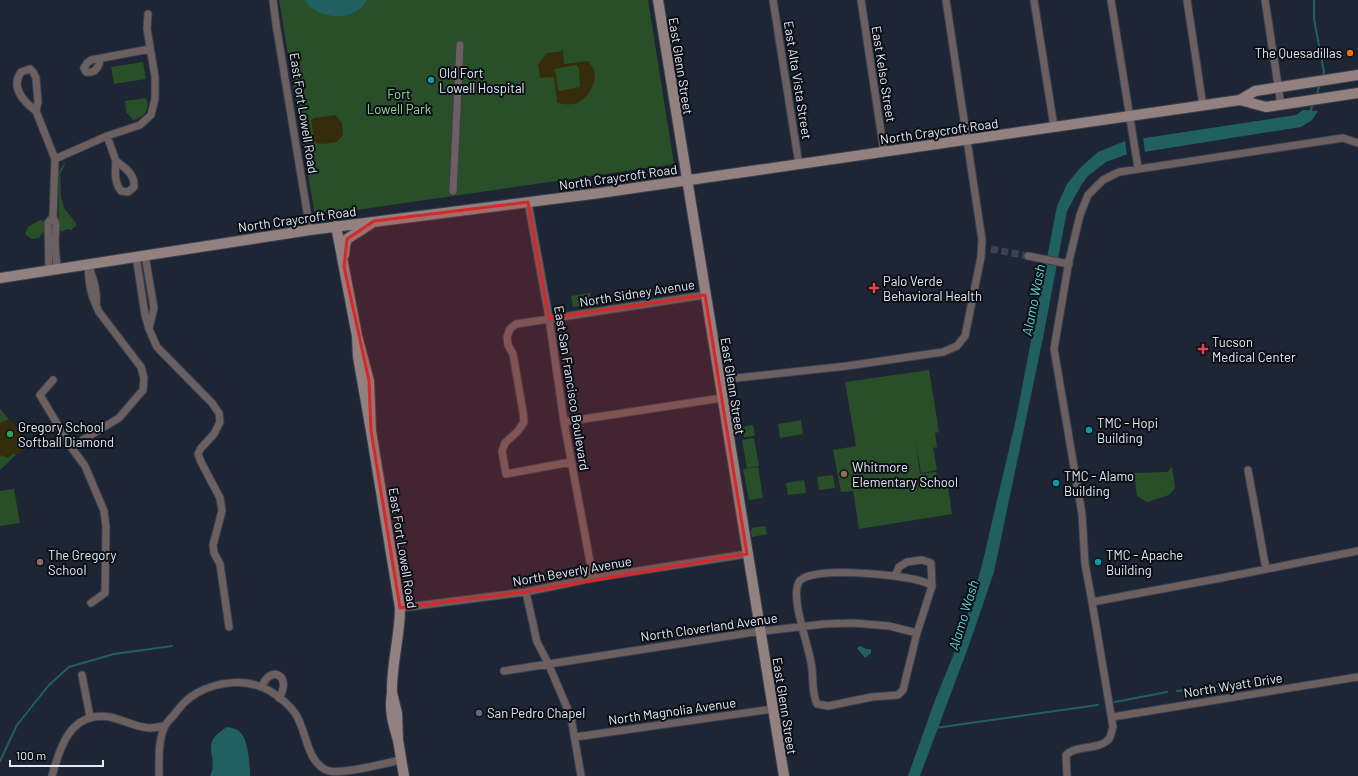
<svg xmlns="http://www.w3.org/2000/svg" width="1358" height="776" viewBox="0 0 1358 776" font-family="Barlow,sans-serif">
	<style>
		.green { fill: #294f28 }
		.sand { fill: #352c0b; fill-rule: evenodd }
		.water { fill: #206060 }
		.pier { fill: #1e2535 }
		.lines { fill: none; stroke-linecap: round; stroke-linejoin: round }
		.stream { stroke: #206060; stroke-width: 2 }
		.street-tunnel { stroke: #3c4252; stroke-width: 7; stroke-dasharray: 7 3.5; stroke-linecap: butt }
		.street-casing { stroke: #3a4050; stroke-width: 9 }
		.secondary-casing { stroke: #3a4050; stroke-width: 12 }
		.street { stroke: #6b605f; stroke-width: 7 }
		.secondary { stroke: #92817f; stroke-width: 10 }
		.marked { fill: #d62828; fill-opacity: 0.2; stroke: #d62828; stroke-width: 3; stroke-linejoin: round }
		.food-dot { fill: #e8710a; stroke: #0b0f15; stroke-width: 1.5 }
		.culture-dot { fill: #0f9aa8; stroke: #0b0f15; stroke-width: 1.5 }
		.health-dot { fill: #e0444e; stroke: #0b0f15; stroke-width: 1.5 }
		.leisure-dot { fill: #2e9e5b; stroke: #0b0f15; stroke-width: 1.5 }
		.education-dot { fill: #8d6e63; stroke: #0b0f15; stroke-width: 1.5 }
		.service-dot { fill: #5c6f8a; stroke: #0b0f15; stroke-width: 1.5 }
		.labels { text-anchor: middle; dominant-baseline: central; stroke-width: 4; stroke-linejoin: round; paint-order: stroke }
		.poi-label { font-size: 13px; fill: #e3e9f3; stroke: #0b0f15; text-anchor: start }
		.street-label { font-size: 13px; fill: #e3e9f3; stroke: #0b0f15 }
		.park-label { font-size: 13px; fill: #99d796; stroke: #0b0f15 }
		.water-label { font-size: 14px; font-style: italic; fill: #59d6d7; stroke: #0b0f15 }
	</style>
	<rect width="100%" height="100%" fill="#1e2535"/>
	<path class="green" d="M279,0h369l26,164 -359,52z
		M143,62l3,17 -32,5 -3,-17z
		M146,98c5,11 -2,20 -13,22l-7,-8 -1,-11z
		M64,163l1,2 -5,9 1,23 3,11 12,15v3l-5,4 -4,-1 -5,3 -3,-2 -1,-56z
		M40,220l4,1c2,8 0,11 -5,17l-8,1 -6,-5 3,-7z
		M590,293l2,11 -19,3 -2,-11z
		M929,370l10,62 -4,1 2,14 -4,1 4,22 -16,3 -6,-37 5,38 16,-2 2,8 9,-1 5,35 -93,15 -6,-38 -12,1 -8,-42 23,-4 -11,-64z
		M0,409l26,30 -1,7 -25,24z
		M801,420l2,14 -23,4 -2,-14z
		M753,425l2,11 -11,1 -1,-10z
		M754,438l5,28 -12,2 -5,-28z
		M758,467l5,31 -14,2 -6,-31z
		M1172,467l3,21 -6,7 -22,7 -10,-6 -3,-23 33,-1z
		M833,475l2,13 -16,2 -2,-13z
		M804,480l2,13 -18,2 -2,-12z
		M14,489l6,34 -20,3v-35z
		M765,526l2,8 -15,3 -1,-5 1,-4z"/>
	<path class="sand" d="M563,51l1,13 24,-3c4,5 6,8 7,14 0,12 -11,28 -22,29 -6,1 -11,0 -16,-1l-3,-26 -14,1 -2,-14 9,-11zM576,65l3,3 1,19 -20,4 -2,-2 -3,-20z
		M336,115l6,8 1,12 -6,7 -14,2 -8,-1 -4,-22 3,-3z
		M9,419l17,20 -1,7 -10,9 -1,-2 -6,5 -8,-3v-32z"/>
	<path class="water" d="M304,0h63c-12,23 -49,20 -63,0z
		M1303,110l15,1 -6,9 -11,7 -176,28 -19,7 -18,14 -6,8 -15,27 -24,127 -49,234 -25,73 -49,131h-12l27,-76 27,-66 20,-69 34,-146 41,-213 10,-22 13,-16 18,-16 27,-11 171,-26z
		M860,646l6,3h5v4l-6,5 -8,-10z
		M227,727c5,1 11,2 14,6 7,7 9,33 9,43h-40c10,-21 -13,-31 17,-49z"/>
	<path class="pier" d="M1143,137l2,16 -18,3 -2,-16z"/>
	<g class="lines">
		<path class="stream" d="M1314,0v19l10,53 -2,6
			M1316,97l4,-13
			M1310,111l4,-8
			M1271,678l10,-1
			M1228,685l32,-5
			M1177,691l41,-5
			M1115,702l52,-10
			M935,728l163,-23
			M0,761l17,-36 32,-40 20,-18 45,-13 58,-8"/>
		<path class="street-tunnel" d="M991,249l37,7"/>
		<g class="street-casing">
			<path id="street" d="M273,0l3,24 34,206
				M773,0l26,165
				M861,0l23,152
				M1034,0l20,127
				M1111,0l27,168
				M1187,0l16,106
				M1265,0l16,105
				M101,58c-2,8 -5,16 -15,14l-2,-4 3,-5 4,-3 59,-11
				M36,111c-12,-9 -26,-23 -15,-39l9,-3 3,3 3,6 2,24 -2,9 19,48 -2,58
				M107,136l9,25
				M1358,143l-15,-5 -224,34 -16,8 -15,15 -8,20 -11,46 -15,88 28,165 3,50 7,38 129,-24 137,-27
				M55,159l52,-23 33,-11 11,-10 4,-16v-22l-8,-48 1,-15
				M116,161c9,7 19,13 18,26l-6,5 -7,-1c-7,-9 -6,-20 -5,-30z
				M453,191l7,-146
				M528,202l21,116 15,104 29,156
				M145,255l9,53 -5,20
				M136,256l9,59 4,14 8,18 55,56 7,10 1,9 -6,12 -13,14 -3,6 3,8 19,36 2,13 -9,34 1,8 6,11 9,63
				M1028,256l41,8
				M88,264c5,14 10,27 8,41 -7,-13 -7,-26 -8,-41z
				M49,270l-1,-47 5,-6 3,7 -1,19 2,26
				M53,380l-13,15 31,52 14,19 19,45 2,16 -1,66 -14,10
				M719,380l128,-14 96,-14 14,-6 8,-10 16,-79 1,-17 -36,-240
				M564,422l158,-24
				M71,447l48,-29 24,-28 1,-12 -3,-11 -42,-55 -3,-7
				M571,462l-65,12 -4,-23 3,-8 13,-12 6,-9 -1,-10 -10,-58 -5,-9 -1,-8 3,-8 6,-5 189,-29
				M1248,470l18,99
				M895,576l4,-9 8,-5 15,-2 9,3 1,23 -15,47 -14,57 -5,5 -26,2 -44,9 -11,-2c-6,-13 -3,-28 -6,-42 -3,-18 -21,-65 -12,-80 10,-17 104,-7 122,-1 4,1 8,3 11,5
				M526,592l11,50 11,21 23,54 10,59
				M400,608l126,-16 67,-14 154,-24
				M504,671l244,-38 76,-9 29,-1 36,3 28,7
				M82,675l8,42
				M262,687c7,-22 31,-13 17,11
				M1112,717l246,-40
				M575,737l198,-28
				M52,776c8,-30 19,-65 58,-59 13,3 26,10 39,11 5,0 10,-1 15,-2
				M159,776c0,-16 -1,-33 5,-48 2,-5 6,-9 9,-12 7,-9 14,-18 24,-23 21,-12 51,-15 73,-2 8,5 19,14 25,22 12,18 11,47 31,57 13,6 59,-7 75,-10
				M1067,776l-1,-21c11,-11 32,-4 43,-16 2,-3 3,-9 4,-12l-21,-125"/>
		</g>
		<g class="secondary-casing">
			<path id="secondary" d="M658,0l126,776
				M1240,100l15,-9 103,-16
				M336,226l21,110 12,45 2,50 -13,-74 -1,-21
				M344,255l1,-9 2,-7 25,-16
				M0,278l310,-48 290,-37 640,-93 26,7 92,-14
				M371,431l29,177c0,29 -9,57 -8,85
				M398,740c-5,-16 -9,-30 -6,-47l5,20 1,27 6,36"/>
		</g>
		<use href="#street" class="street"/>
		<use href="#secondary" class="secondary"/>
	</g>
	<path class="marked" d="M528,202l21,116 156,-23 42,259 -221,38 -126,16 -29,-177 -2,-50 -25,-114 3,-28 27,-18z"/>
	<circle class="food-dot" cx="1350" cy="53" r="4"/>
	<g class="culture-dot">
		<circle cx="431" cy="80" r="4"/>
		<circle cx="1089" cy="430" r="4"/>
		<circle cx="1056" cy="483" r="4"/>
		<circle cx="1098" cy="562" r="4"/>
	</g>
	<g class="health-dot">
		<path d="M872 282h4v4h4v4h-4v4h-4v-4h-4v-4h4z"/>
		<path d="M1201 343h4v4h4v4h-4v4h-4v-4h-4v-4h4z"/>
	</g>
	<circle class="leisure-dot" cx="10" cy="434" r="4"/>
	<g class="education-dot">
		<circle cx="844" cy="474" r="4"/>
		<circle cx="40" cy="562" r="4"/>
	</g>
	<circle class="service-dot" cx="479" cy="713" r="4"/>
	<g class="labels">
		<g class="poi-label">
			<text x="1342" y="53" text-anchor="end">The Quesadillas</text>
			<text x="439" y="73">Old Fort<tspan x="439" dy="15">Lowell Hospital</tspan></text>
			<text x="883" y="281">Palo Verde<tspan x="883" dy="15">Behavioral Health</tspan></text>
			<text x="1212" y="342">Tucson<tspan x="1212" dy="15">Medical Center</tspan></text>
			<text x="1097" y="423">TMC - Hopi<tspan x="1097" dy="15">Building</tspan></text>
			<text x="18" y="427">Gregory School<tspan x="18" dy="15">Softball Diamond</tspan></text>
			<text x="852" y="467">Whitmore<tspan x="852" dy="15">Elementary School</tspan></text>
			<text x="1064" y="476">TMC - Alamo<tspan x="1064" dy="15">Building</tspan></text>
			<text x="48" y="555">The Gregory<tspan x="48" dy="15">School</tspan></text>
			<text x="1106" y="555">TMC - Apache<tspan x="1106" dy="15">Building</tspan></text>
			<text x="487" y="713">San Pedro Chapel</text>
		</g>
		<g class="street-label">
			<text transform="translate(681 66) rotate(81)">East Glenn Street</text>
			<text transform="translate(884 74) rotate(81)">East Kelso Street</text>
			<text transform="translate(798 80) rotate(81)">East Alta Vista Street</text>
			<text transform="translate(304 113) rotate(81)">East Fort Lowell Road</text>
			<text transform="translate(939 131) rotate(-8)">North Craycroft Road</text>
			<text transform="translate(618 177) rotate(-8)">North Craycroft Road</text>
			<text transform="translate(297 219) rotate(-8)">North Craycroft Road</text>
			<text transform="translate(637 293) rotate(-9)">North Sidney Avenue</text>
			<text transform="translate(733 386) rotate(81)">East Glenn Street</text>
			<text transform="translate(572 388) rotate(81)">East San Francisco Boulevard</text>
			<text transform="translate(403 548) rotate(81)">East Fort Lowell Road</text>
			<text transform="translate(572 571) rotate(-10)">North Beverly Avenue</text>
			<text transform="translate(709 627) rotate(-8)">North Cloverland Avenue</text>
			<text transform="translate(1233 685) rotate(-9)">North Wyatt Drive</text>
			<text transform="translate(785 706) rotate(81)">East Glenn Street</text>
			<text transform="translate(672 711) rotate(-8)">North Magnolia Avenue</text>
		</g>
		<g class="park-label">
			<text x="399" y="94">Fort<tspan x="399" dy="15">Lowell Park</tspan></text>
		</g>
		<g class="water-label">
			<text transform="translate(1033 300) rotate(-79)">Alamo Wash</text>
			<text transform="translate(963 615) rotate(-73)">Alamo Wash</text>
		</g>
	</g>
	<path d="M10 760v6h93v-6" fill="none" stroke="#e3e9f3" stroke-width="2"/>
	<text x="16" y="760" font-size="12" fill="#e3e9f3" stroke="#0b0f15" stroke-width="3" paint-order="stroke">100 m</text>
</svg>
